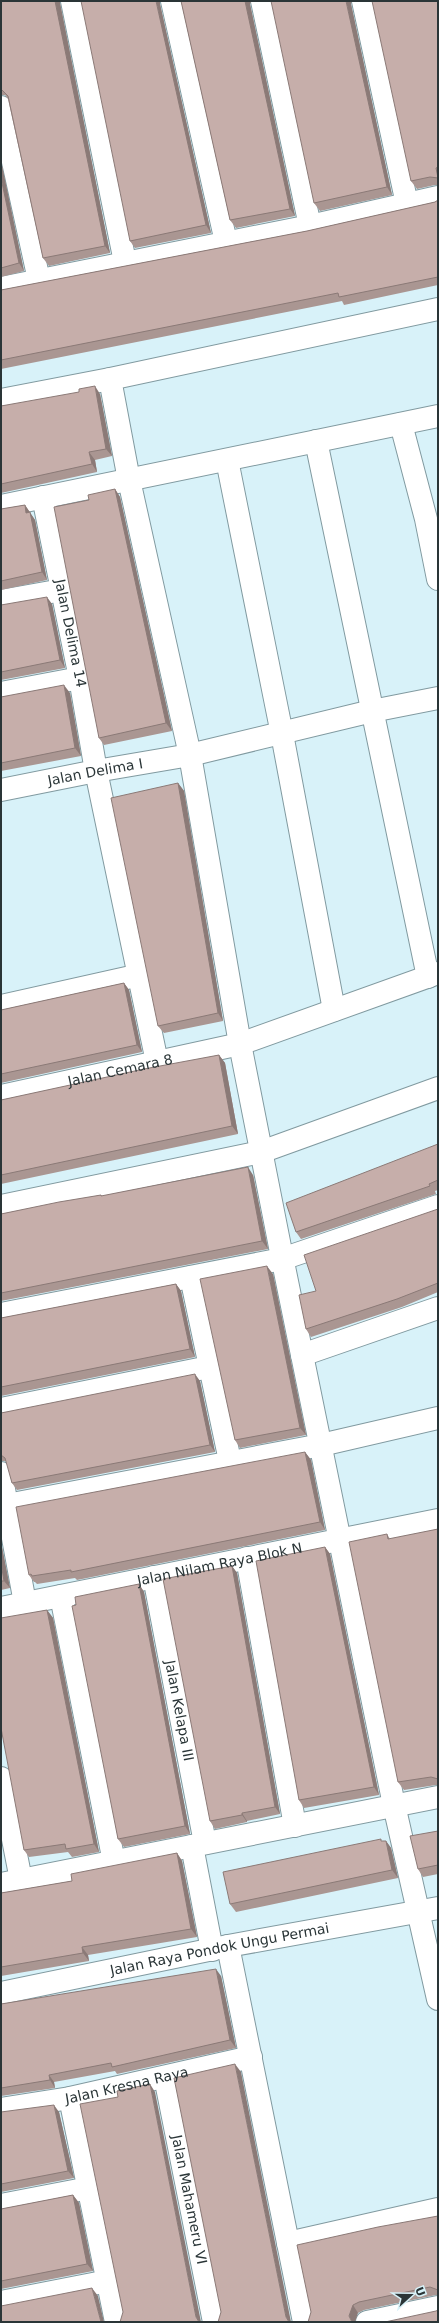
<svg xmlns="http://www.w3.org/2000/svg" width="439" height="2323" viewBox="0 0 439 2323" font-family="'DejaVu Sans',sans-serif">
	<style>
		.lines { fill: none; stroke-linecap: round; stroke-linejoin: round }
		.minor-casing { stroke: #819aa0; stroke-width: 24 }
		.minor { stroke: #fff; stroke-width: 22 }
		.wall { fill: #aa9692 }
		.shaded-wall { fill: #8b7a77 }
		.building { fill: #c6aeaa; stroke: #8b7a77 }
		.labels { text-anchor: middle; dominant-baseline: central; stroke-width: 3; stroke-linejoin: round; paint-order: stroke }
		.street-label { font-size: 14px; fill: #2a3537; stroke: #d8f2f9 }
	</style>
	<rect width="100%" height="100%" fill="#d8f2f9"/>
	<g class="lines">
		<g class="minor-casing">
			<g id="minor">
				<path d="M72,1l53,261"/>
				<path d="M172,1l54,241"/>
				<path d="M262,1l48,225"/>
				<path d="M363,1l44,203"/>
				<path d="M1,107l38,173"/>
				<path d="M1,288l309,-62 128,-29"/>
				<path d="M110,379l19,101 61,275 50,289 42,213 112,548 44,194"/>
				<path d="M1,400l109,-21 328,-70"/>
				<path d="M401,424l25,95 12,60"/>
				<path d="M316,441l112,536"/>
				<path d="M227,460l55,274 52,276"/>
				<path id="s1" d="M43,497l37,181 16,93 61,291"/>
				<path d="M1,506l437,-90"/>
				<path d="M1,601l61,-11"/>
				<path d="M1,693l79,-15"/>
				<path id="s2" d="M1,790l95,-19 94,-16 182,-44 66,-13"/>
				<path d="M1,1006l139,-31"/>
				<path id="s3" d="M1,1096l239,-52 198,-71"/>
				<path d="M1,1206l260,-54 177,-64"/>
				<path d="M191,1277l39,184"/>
				<path d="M1,1314l281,-55 156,-53"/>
				<path d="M302,1355l136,-47"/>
				<path d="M1,1409l208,-42"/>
				<path d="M1,1473l24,130"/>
				<path d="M7,1505l314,-60 117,-27"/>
				<path d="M247,1558l48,268"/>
				<path id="s4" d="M154,1577l51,266"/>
				<path d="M61,1596l53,266"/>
				<path id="s5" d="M1,1608l437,-88"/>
				<path d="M1,1778l20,102"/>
				<path d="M192,1846l20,104"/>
				<path d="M1,1884l437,-87"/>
				<path d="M228,1946l76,376"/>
				<path id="s6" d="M1,1993l227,-47 210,-38"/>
				<path id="s7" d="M165,2077l49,245"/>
				<path d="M70,2098l46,224"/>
				<path id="s8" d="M1,2109l69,-11 181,-41"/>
				<path d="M1,2205l88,-17"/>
				<path d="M288,2243l150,-34"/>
				<path d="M1,2302l107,-21"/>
				<path d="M367,2322l71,-15"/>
			</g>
		</g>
		<use href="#minor" class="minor"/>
	</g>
	<path class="wall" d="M1,1h59v2l50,250 -61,13 -6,-8 -35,-159 -3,-4h-4z
		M181,1h70l-1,3 45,212 -59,12 -6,-8z
		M438,1v184h-3l-18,4 -6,-8z
		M160,4l51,229 -76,15 -5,-7z
		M351,4l41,191 -72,16 -6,-8z
		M1,161l23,110 -23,6z
		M438,200v85l-94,20 -2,-4 -341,68v-79l306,-59 128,-29z
		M100,394l12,62 -17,4 2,12 -96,21v-87z
		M115,489l5,8 52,234 -68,14 -5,-7 -10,-238z
		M25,505l10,15 12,60 -46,10v-81z
		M52,604l13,64 -64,12v-75z
		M70,693l11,63 -80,15v-74z
		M178,783l6,8 39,230 -59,12 -6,-7z
		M124,983l5,7 13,62 -141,31v-73z
		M219,1055l6,8 13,71 -237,50v-84z
		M438,1144v46l-3,1 1,3 -135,45 -5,-7z
		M253,1175l15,74 -267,52v-87l100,-19 1,1z
		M438,1209v83l-36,15 -91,30 -5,-8 10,-38z
		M273,1274l33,161 -66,13 -5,-8z
		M176,1284l5,7 14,66 -194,39v-78z
		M200,1381l15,71 -198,38 -5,-7 -5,-21 -2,-1h-4v-48z
		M305,1452l6,8 14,70 -248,50 -2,-2 -38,6 -2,-2h-1l-5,-7z
		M438,1529v256h-2l-32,5 -6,-8 -11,-248 3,5z
		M1,1542l9,46 -9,2z
		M325,1547l5,7 49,241 -75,13 -5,-8z
		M232,1566l5,7 43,241 -33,7v1l-32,7 -5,-8z
		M139,1584l5,8 46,242 -66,13 -6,-8 -42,-234z
		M47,1610l6,8 46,234 -27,5 -4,-5 -39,5 -5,-7z
		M438,1831v43l-15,3 -5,-8z
		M382,1841h4l5,7 7,30 -162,34 -6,-8z
		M177,1853l5,8 15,76 -109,18 1,6 -88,15v-83l71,-12z
		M221,1976l15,72 -119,26 -2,-3 -61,11 1,6 -54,8v-92z
		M1,2112h58l15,66 -73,14z
		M73,2195l6,8 14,68 -92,18v-80z
		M438,2216v79h-2l-72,15 -6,3 -50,9z"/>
	<path class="shaded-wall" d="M55,1h5v2l50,250 -5,-7z
		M156,1h4v3l51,229 -5,-8z
		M245,1h6l-1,3 45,212 -5,-7z
		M346,1h6l-1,3 41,191 -5,-8z
		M1,161l23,110 -5,-8 -18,-85z
		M95,386l5,8 12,62 -6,-7z
		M89,452l6,8 2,12 -5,-8z
		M115,489l5,8 52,234 -6,-8z
		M25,505l10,15 12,60 -5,-8 -16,-59z
		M47,597l5,7 13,64 -5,-8z
		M64,685l6,8 11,63 -6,-8z
		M178,783l6,8 39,230 -5,-8z
		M124,983l5,7 13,62 -5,-7z
		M219,1055l6,8 13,71 -6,-8z
		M248,1167l5,8 15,74 -6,-8z
		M267,1266l6,8 33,161 -6,-7z
		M176,1284l5,7 14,66 -5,-8z
		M195,1374l5,7 15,71 -5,-7z
		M305,1452l6,8 14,70 -5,-8z
		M1,1542l9,46 -6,-7 -3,-18z
		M325,1547l5,7 49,241 -5,-8z
		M232,1566l5,7 43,241 -5,-7z
		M139,1584l5,8 46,242 -5,-8z
		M47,1610l6,8 46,234 -5,-8z
		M242,1813l5,8v1l-5,-7z
		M386,1841l5,7 7,30 -6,-8z
		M177,1853l5,8 15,76 -6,-8z
		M82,1947l6,8 1,6 -6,-8z
		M216,1969l5,7 15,72 -6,-8z
		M235,2064l6,8 50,250h-2l-3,-5z
		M49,2075l5,7 1,6 -5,-8z
		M150,2084l5,8 46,230h-2l-3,-5z
		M54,2105l5,7 15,66 -6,-7z
		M73,2195l6,8 14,68 -6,-7z
		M92,2288l6,8 6,26h-3z
		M353,2305l5,8 -3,9h-3l-3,-6z"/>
	<path class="building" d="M1,1h54l50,245 -62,12 -35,-162 -7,-7z
		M81,1h75l50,224 -76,16z
		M181,1h64l45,208 -60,11z
		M271,1h75l41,186 -73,16z
		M372,1h66v166l-2,1 2,10 -8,-1 -19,4z
		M1,178l18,85 -18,5z
		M438,200v77l-99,20 -1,-4 -337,67v-70l306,-59 128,-29z
		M95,386l11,63 -17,3 3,12 -91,20v-78l78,-14v-3z
		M115,489l51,234 -67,15 -45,-231 35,-7 -1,-5z
		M25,505l1,8 4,-1 12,60 -41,9v-72z
		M47,597l13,63 -59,12v-67z
		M64,685l11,63 -74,15v-66z
		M178,783l40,230 -60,13 -47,-228z
		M124,983l13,62 -136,29v-64z
		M219,1055l13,71 -231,49v-75l143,-31z
		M438,1144v36l-9,4 1,2 -134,46 -10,-29z
		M248,1167l14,74 -261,52v-79l58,-12 42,-7v1z
		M438,1209v74l-41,16 -91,30 -7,-34 17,-4 -12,-36z
		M267,1266l33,162 -65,12 -35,-161z
		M176,1284l14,65 -189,38v-69z
		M195,1374l15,71 -198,38 -7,-25 -4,-3v-42z
		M305,1452l15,70 -249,50v-2l-39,6 -1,-2 -2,1 -13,-68z
		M438,1529v250l-7,-2 -33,5 -49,-240 38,-8 1,5z
		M325,1547l49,240 -75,13 -43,-239z
		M1,1563l3,18h-3z
		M232,1566l43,241 -33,6v2l-32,6 -47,-242z
		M139,1584l46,242 -67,13 -46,-233 4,-1 -1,-8z
		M47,1610l47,234 -28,5 -1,-5 -41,6 -23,-122v-110z
		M438,1831v34l-20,4 -8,-33z
		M381,1839v2h5l6,29 -162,34 -7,-32z
		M177,1853l14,76 -109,18 1,6 -82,14v-74l71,-12 -1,-7z
		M216,1969l14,71 -118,27 -1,-4 -62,12 1,5 -49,8v-84z
		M235,2064l51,253 3,5h-71l3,-10 -47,-234z
		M150,2084l46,233 3,5h-79l3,-10 -43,-208 38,-7 -1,-6z
		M54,2105l14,66 -67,13v-72z
		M73,2195l14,69 -86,17v-72z
		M438,2216v74l-8,-3 -71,15 -6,3 -4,11 3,6h-44l3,-10 -14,-67 81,-18z
		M92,2288l9,34h-100v-16z
		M438,2310v12h-53l51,-11z"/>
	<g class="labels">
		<g class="street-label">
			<text stroke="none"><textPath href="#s1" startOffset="139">Jalan Delima 14</textPath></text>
			<text stroke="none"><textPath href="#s2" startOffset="96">Jalan Delima I</textPath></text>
			<text stroke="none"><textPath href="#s3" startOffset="122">Jalan Cemara 8</textPath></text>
			<text stroke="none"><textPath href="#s5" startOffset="223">Jalan Nilam Raya Blok N</textPath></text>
			<text stroke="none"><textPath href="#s4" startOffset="136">Jalan Kelapa III</textPath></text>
			<text stroke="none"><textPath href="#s6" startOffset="223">Jalan Raya Pondok Ungu Permai</textPath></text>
			<text stroke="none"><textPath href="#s8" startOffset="128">Jalan Kresna Raya</textPath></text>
			<text stroke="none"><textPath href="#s7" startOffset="125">Jalan Mahameru VI</textPath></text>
		</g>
	</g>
	<rect width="439" height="2323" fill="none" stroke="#2a3537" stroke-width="4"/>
	<g transform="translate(411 2295) rotate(69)" stroke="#d8f2f9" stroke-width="3" paint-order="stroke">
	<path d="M0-3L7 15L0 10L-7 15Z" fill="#2a3537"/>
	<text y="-6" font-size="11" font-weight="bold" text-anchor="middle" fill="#2a3537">U</text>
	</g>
</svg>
